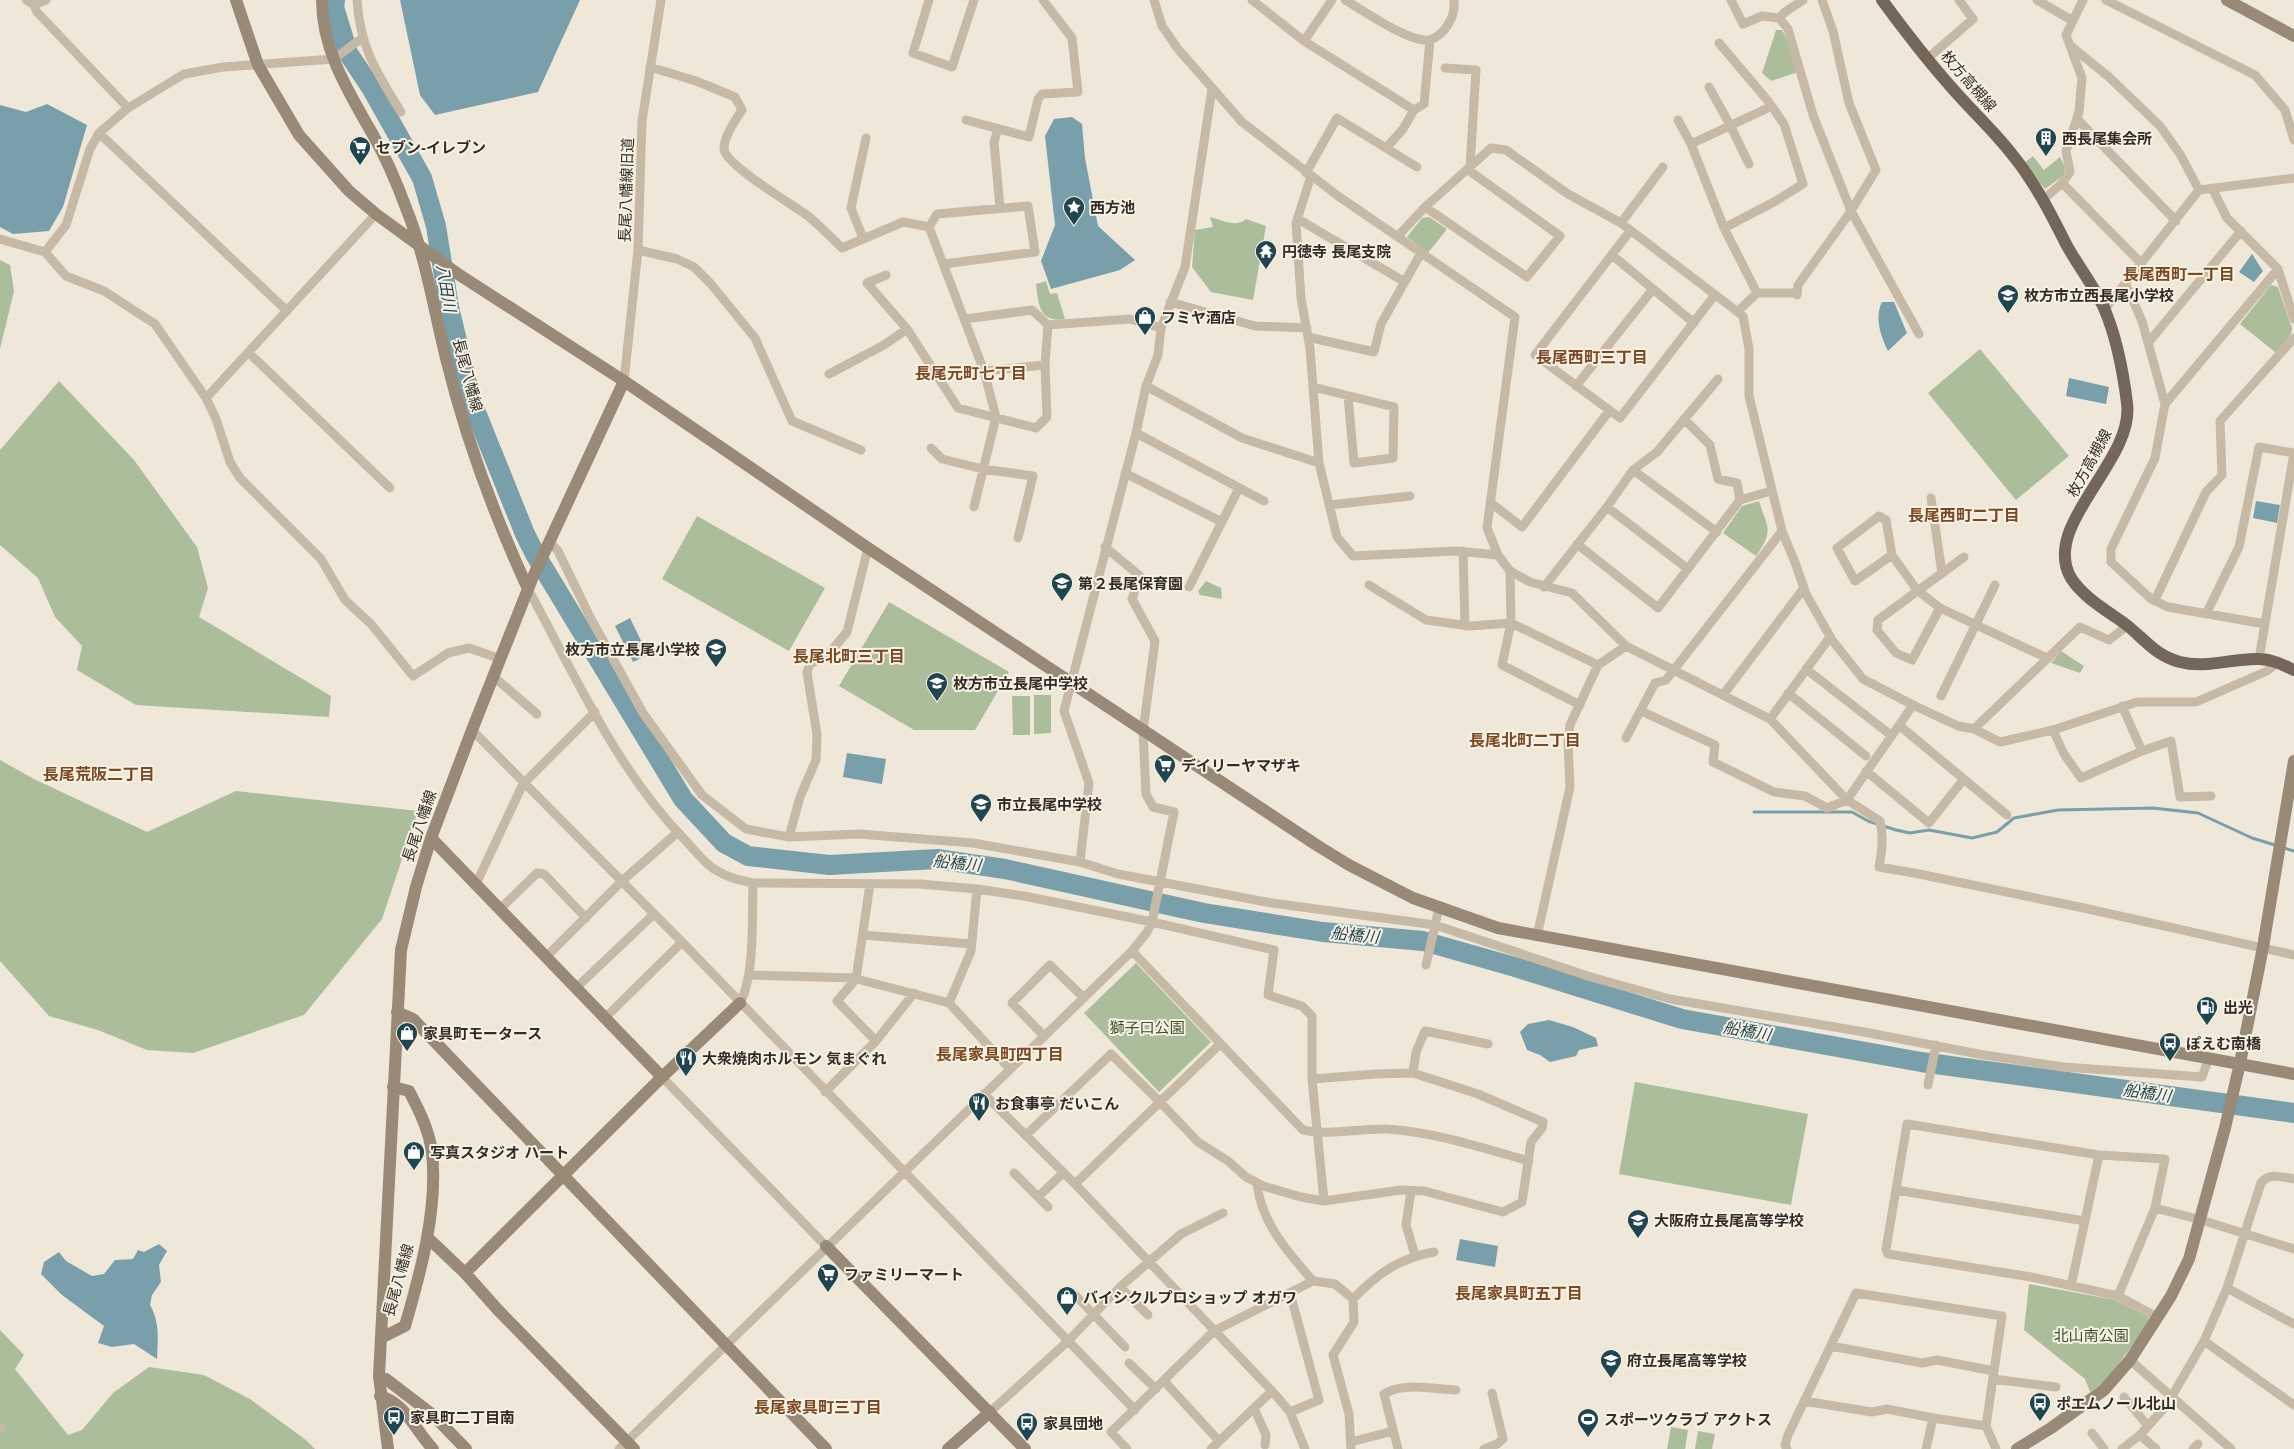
<svg xmlns="http://www.w3.org/2000/svg" width="2294" height="1449" viewBox="0 0 2294 1449" font-family="Arial,'Noto Sans JP',sans-serif">
	<style>
		.green { fill: #abbd9a }
		.water { fill: #79a0aa }
		.lines { fill: none; stroke-linecap: round; stroke-linejoin: round }
		.stream { stroke: #79a0aa; stroke-width: 3 }
		.river { stroke: #79a0aa; stroke-width: 20 }
		.street { stroke: #c6baa6; stroke-width: 9 }
		.secondary { stroke: #998977; stroke-width: 12 }
		.primary { stroke: #746658; stroke-width: 12 }
		.labels { text-anchor: middle; dominant-baseline: central; stroke-width: 4; stroke-linejoin: round; paint-order: stroke }
		.street-label { font-size: 15px; fill: #332c26; stroke: #f7f2e4 }
		.poi-label { font-size: 15px; font-weight: bold; fill: #332c26; stroke: #f7f2e4; text-anchor: start }
		.park-label { font-size: 15px; fill: #3c4f2b; stroke: #f7f2e4 }
		.neighbourhood-label { font-size: 16px; font-weight: bold; fill: #7c4824; stroke: #f7f2e4 }
		.water-label { font-size: 16px; font-style: italic; fill: #1f4551; stroke: #f7f2e4 }
	</style>
	<rect width="100%" height="100%" fill="#efe8d9"/>
	<path class="green" d="M1776,30h6l8,15 8,27 -27,9 -9,-8z
		M2033,156l11,14 16,-13 5,10 -1,8 -19,14 -21,-26z
		M1210,217c11,3 27,11 36,2l20,7 -13,74 -42,-8 -19,-25 3,-37 18,-3z
		M1429,217l18,12 -19,24 -21,-16 15,-19z
		M0,260l10,5 4,26 -14,58z
		M1046,281l4,13 7,-1 8,26c-26,5 -27,-17 -29,-35z
		M2271,285l7,2 14,41 -1,6 -15,19 -36,-29z
		M1980,349l89,107 -53,44 -88,-107z
		M59,381l75,79 63,87 11,41 -9,29 132,79 -2,21 -193,-12 -59,-35 5,-24 -27,-29 -17,-39 -38,-33v-95z
		M1759,501c9,28 15,29 -3,55l-33,-23 19,-27z
		M697,516l128,72 -36,63 -127,-72z
		M1206,581l15,7 1,11 -22,-4 -2,-4z
		M889,602l120,70 -34,58h-61l-75,-44z
		M2061,651l23,15 -4,7 -29,-10z
		M1051,695v38l-17,1v-39z
		M1012,696h18v39h-17z
		M0,760l34,19 113,53 89,-41 182,20 -36,108 -78,96 -111,38 -46,-3 -49,-20 -49,-14 -49,-55z
		M1136,963l75,79 -52,50 -75,-79z
		M1635,1082l173,32 -17,91 -172,-31z
		M2029,1284l86,16 32,16 3,5 -44,60 -16,11 -5,-13 -61,-49z
		M0,1330l24,25 -9,14 53,66 14,-5 31,-37 36,-26 55,8 46,24 56,41 9,9h-315z
		M1671,1427l17,3 -3,19h-18z
		M1698,1431l17,3 -3,15h-17z"/>
	<path class="water" d="M400,0h180l-42,92 -103,23 -15,-20z
		M47,104l40,21 -24,82 -14,24 -36,3 -13,-7v-122l26,7z
		M1072,117l10,7 3,34 13,68 37,34 -15,10 -69,19 -10,-28 14,-36 -10,-89 9,-17z
		M2252,254l11,17 -9,11 -15,-10z
		M1882,302h12l13,31 -19,18c-7,-15 -14,-33 -6,-49z
		M2069,378l40,9 -3,17 -40,-8z
		M2256,501l24,4 -3,18 -24,-5z
		M630,618l18,37 -15,7 -18,-36z
		M847,753l39,6 -4,25 -39,-7z
		M1549,1020l24,7 23,11 2,8 -19,4 -3,6 -26,6 -10,-7 -13,-5 -7,-18 8,-8z
		M1460,1239l38,7 -3,21 -39,-7z
		M159,1244l8,7 -8,14 2,17 -9,13 -2,10c10,17 8,35 7,54l-23,-15 -22,3 -14,-4 6,-17 -42,-31 -21,-21 3,-12 15,-10 7,9 26,15 12,-2 11,-14 18,-1 5,-9 6,2z"/>
	<g class="lines">
		<path class="stream" d="M1754,812h98l16,9 28,9 14,3 19,-3 43,8 25,-6 17,-14 44,-8 95,-2 45,5 54,25 26,8
			M2284,848l10,3"/>
		<path class="river" d="M335,0l-1,7 14,46 24,36 50,89 14,48 13,81 22,93 54,134 10,20 148,245 41,44 24,13 81,9 108,-6 68,10 199,44 119,19 100,9 92,26 167,52 239,43 373,51"/>
		<path class="street" d="M26,0l8,5 3,7 91,96
			M357,0c3,48 20,73 44,112
			M929,0l-16,53 39,14 22,-67
			M1154,0l8,26 16,23 64,73 96,74 177,121 -28,211 11,27 12,16 20,11 42,11 54,53 144,73 77,81 33,21c4,16 2,31 -1,46l35,6 170,35 210,47
			M1252,0l52,41 110,69 10,-6 6,-64
			M1345,0c18,10 64,43 84,40 5,-1 13,-7 16,-11 7,-10 10,-17 9,-29
			M1731,0l12,24 19,-8 17,2 9,11 25,86 38,96 68,123
			M2037,0l36,21
			M2106,0l149,75 30,35 9,30
			M34,5l12,-5
			M1779,18l6,-6 18,-12
			M1304,41l28,-41
			M1719,43l49,58 16,23 19,60 -29,18 -50,26
			M2072,47l37,30 51,49 20,28 19,36 95,-12
			M1928,58l45,-39 -14,-19
			M650,67l46,14 39,16 7,13c-7,11 -18,26 -18,39 1,16 68,55 84,67 12,10 23,21 34,32l61,-26 26,5
			M1445,68l31,2 -6,97
			M1709,87l21,38 19,39
			M2077,119l99,102
			M966,120l63,17 9,-38 4,-5 36,-2 -6,-54 -29,-38
			M1678,120l13,24 33,84 33,65
			M998,129l-4,13 6,66
			M99,133l188,178
			M1691,144l79,-37
			M1387,147l16,-18 11,-19
			M1306,173l31,-55 80,49
			M1311,176l-15,47 5,75 9,51 9,114 18,74 16,19 103,-5 42,4
			M2062,183l80,81
			M2213,190l14,28 51,51 16,50
			M2044,199l18,-16 8,-11 -4,-21 13,-39 3,-34 -16,-43 17,-35
			M1425,207l102,70 33,-41 -93,-67
			M1298,219l107,63
			M1621,223l42,-56
			M1630,231l-95,124 85,63 94,-122
			M1398,236l27,-29 66,-59 15,2 62,44 53,29 122,93 6,33v47l33,135 14,34 10,29 26,46 31,39 50,26
			M863,238l-12,-30 15,-70
			M0,239l45,13 21,24 38,15 51,33 51,74 10,21 14,43 10,16 81,81 24,41 26,24 42,52 35,-23 21,-5 32,11
			M638,250l39,9 17,8 17,17 44,54 37,83 69,29
			M45,252l21,-27 24,-76 9,-16 29,-25 56,-34 39,-7 111,-8 28,-21
			M1612,255l82,68
			M944,264l91,-12 -7,-46 -91,8 -8,13 55,144 12,46 -22,90
			M886,275l-19,8 40,46 51,79 78,20 11,-11 -2,-52 3,-40
			M2126,285l16,36 23,83 -10,54 -44,91v13l40,37 17,8 97,17
			M1797,295l1,-10 53,-74 25,-41 -27,-67 -16,-72 -11,-31
			M1170,302l85,24 52,2
			M2105,309l94,-119
			M1737,312l20,-19h40
			M965,319l67,-9 16,15 82,-6 31,9
			M1308,337l66,15 7,-28 40,-71
			M2148,343l93,-112
			M248,352l142,136
			M984,371l61,-6
			M829,374l55,-29 23,-16
			M624,381l14,-131 4,-129 19,-121
			M1146,386l96,52 77,25
			M1576,386l77,-97
			M1313,387l81,20 -1,51 -39,5 -6,-67
			M206,398l170,-184
			M2165,404l113,-135
			M1684,419l26,26 8,34 19,4 3,17
			M1136,433l128,68
			M931,448l11,11 41,10 50,7 -15,62
			M1633,470l84,62
			M1125,473l97,49
			M1931,498l11,75
			M1491,503l31,24 87,-116
			M1330,505l80,-9
			M1607,507l81,62
			M550,542l8,9 33,68 52,94 59,82 44,34 43,8 70,-3 114,9 107,19 38,12 154,29 163,22 156,52 79,22 194,33 120,23 80,12 138,10 7,-19
			M1577,544l81,64 82,-108 31,-9
			M1463,551l2,75
			M1892,555l-37,26 -18,-33 42,-32 7,4 6,35 25,35 23,18 107,50
			M1510,571l1,52 -9,42 78,40
			M1369,585l57,35 44,6 41,-3 87,42
			M1189,587l50,-99
			M1544,587l63,-80 26,-37 24,-18 61,-73
			M528,589c47,86 88,180 157,251 9,9 18,22 29,29 12,8 25,11 39,14l167,1 57,5 47,7 128,26 122,28 -6,45 34,11 10,10v63l12,122
			M2155,600l51,-108 16,-17 -2,-54 74,-83
			M1940,608l-28,52 -16,-7 -19,-23 1,-10 86,-63
			M2206,614l33,-67 20,-100 35,6
			M2259,659l35,-206
			M1806,669l81,63
			M494,677l43,37
			M1788,693l78,63
			M1723,695l81,-107
			M1941,696l54,-111
			M2122,706l20,45
			M1641,711l74,34 -2,17 61,30 31,4 22,12 20,-8 66,-95 45,21 16,3 26,13 53,-12 84,-28h59l71,-31 11,-9
			M1770,719l60,-82
			M1900,726l107,89
			M1974,729l106,-102 29,13 18,-14
			M472,730l210,212 453,468
			M2053,730l11,24 17,24 61,-27 29,-10 9,56 31,-1
			M1626,738l29,-55 11,-3 116,-149
			M1866,771l63,52 34,-43
			M789,837l11,-40 16,-37 1,-25 -10,-63 3,-8 17,-8 20,-24 21,-84
			M1080,862l9,-79 -25,-72 72,-278 10,-47 12,-31 3,-27 24,-61 27,-178
			M476,884l47,-100 72,-72
			M870,884l-14,95 -19,22 39,40
			M500,909l37,-36 7,1 42,44
			M863,935l109,9
			M1537,936l33,-149 -2,-46 2,-16 28,-60 28,-19
			M1132,951l171,179c27,6 57,-2 84,-1 48,3 96,19 142,32
			M546,957l76,-76 56,-49
			M1426,965l13,-57
			M749,975l104,3 96,25 61,66
			M576,988l78,-74
			M740,1003c15,-28 12,-87 13,-120
			M949,1003l22,-52 6,-62
			M605,1018l77,-76
			M1044,1036l-32,-33 38,-38 34,33
			M1413,1073l3,-21 9,-21 63,13
			M662,1077l164,169
			M1928,1085l8,-40
			M825,1092l51,-51 38,-48
			M984,1094l91,90 197,207 18,21 15,37
			M1026,1135l85,-81 49,48 38,40 30,19 18,16 17,9 38,11 23,4 77,-11 23,1 79,21 19,-10 9,-60 11,-14 1,-6 -65,-28 -65,-21 -37,1 -64,5
			M2099,1155l66,4 -10,49 -37,88
			M1014,1173l34,34
			M1257,1183c4,40 31,69 56,98
			M1075,1184l145,-140
			M1896,1190l189,31
			M1411,1191l-5,34 9,30
			M1038,1197l25,-24
			M2155,1208l46,12 93,29
			M2071,1286l28,-131 -192,-31 -21,125 2,5 143,23 87,19 39,21
			M1120,1287l28,28
			M2227,1288l67,36
			M1076,1296l49,51
			M1353,1299c24,-25 46,-41 81,-47
			M2204,1341l90,64
			M1831,1346l91,17 15,-3 57,11
			M2130,1360l101,89
			M1129,1363l27,26
			M1993,1379l63,8
			M1164,1381l55,60
			M2172,1396l32,-55 23,-53 34,-105c8,-11 21,-6 33,-4
			M2124,1397l24,29
			M1804,1401l68,11 15,-3 46,9
			M990,1412l78,-71 52,-54 61,-53 42,-21
			M1290,1412l29,-12 -29,-107
			M0,1427l1,1
			M2092,1433l12,16
			M2140,1435l25,-28
			M1351,1442l42,-11
			M1265,1445l1,-10 -12,-27 18,-17
			M619,1449l513,-498 15,-19 5,-10 22,-110 -21,-5 -7,-13 -3,-63 12,-90 -23,-42 8,-23 -35,-29
			M1127,1449l-16,-17 103,-101 99,-50 22,3 18,15 1,23 -21,33 16,59 2,35
			M1211,1449l43,-41
			M1398,1449l-14,-55c18,-12 50,-5 72,-4
			M1484,1449l13,-5 6,-5 -11,-46
			M1787,1449l-2,-4 3,-10 68,-142 146,23 -16,110 10,23
			M1926,1449l7,-31 53,8
			M2122,1449l18,-14 16,14
			M2193,1449l5,-5"/>
		<path class="secondary" d="M236,0l22,65 41,70 50,56 27,23 82,60 166,107 244,167 450,298 31,19 64,33 85,30 796,146
			M322,0c0,50 26,91 50,133 13,23 25,50 34,75 20,49 28,103 41,154 19,77 48,155 81,227
			M2227,0l67,36
			M431,838l231,239
			M397,1012l16,7 413,430
			M427,1237l38,36 33,37 136,139
			M826,1246l199,203
			M465,1273l197,-196 78,-74
			M381,1338l24,-12c16,-55 33,-117 27,-174 -3,-22 -13,-42 -23,-61l-16,-4
			M379,1376l7,3 47,36 33,34
			M380,1396c25,6 36,36 53,53
			M388,1449l-9,-73 22,-426 15,-63 15,-49 41,-108 60,-151 92,-198
			M948,1449l42,-37
			M2017,1449l34,-21 53,-38 26,-30 41,-64 18,-37 36,-131 15,-65 23,-116 31,-186"/>
		<path class="primary" d="M1882,0c22,30 45,60 70,88 19,22 41,42 59,65 23,28 39,59 55,91 12,22 28,42 38,64 13,30 19,63 23,95 8,58 -87,122 -56,175 12,19 35,32 53,45 20,15 30,32 56,39 26,7 53,-4 79,-3 13,0 24,6 35,11"/>
	</g>
	<defs>
		<g id="building-pin" transform="scale(1.125)"><path d="M0 17L-7.5 6A9.5 9.5 0 1 1 7.5 6Z" fill="#1f4551" stroke="#f7f2e4"/><path d="M-4-6H4V6H1V3H-1V6H-4ZM-2.5-4.3h1.7v1.8h-1.7ZM.8-4.3h1.7v1.8H.8ZM-2.5-1h1.7V.8h-1.7ZM.8-1h1.7V.8H.8Z" fill="#fff"/></g>
		<g id="supermarket-pin" transform="scale(1.125)"><path d="M0 17L-7.5 6A9.5 9.5 0 1 1 7.5 6Z" fill="#1f4551" stroke="#f7f2e4"/><path d="M-6-5.5h2.5l.6 2H6L4.5 2H-2.5L-4.4-4H-6ZM-1.5 3.2a1.3 1.3 0 1 0 .1 0ZM3 3.2a1.3 1.3 0 1 0 .1 0Z" fill="#fff"/></g>
		<g id="sight-pin" transform="scale(1.125)"><path d="M0 17L-7.5 6A9.5 9.5 0 1 1 7.5 6Z" fill="#1f4551" stroke="#f7f2e4"/><path d="M0-6L1.8-2.2L6-1.7L2.9 1.2L3.7 5.4L0 3.3L-3.7 5.4L-2.9 1.2L-6-1.7L-1.8-2.2Z" fill="#fff"/></g>
		<g id="temple-pin" transform="scale(1.125)"><path d="M0 17L-7.5 6A9.5 9.5 0 1 1 7.5 6Z" fill="#1f4551" stroke="#f7f2e4"/><path d="M0-6L5-2H3V0L6.5 2.5H4V6H1.5V3h-3V6H-4V2.5H-6.5L-3 0V-2H-5Z" fill="#fff"/></g>
		<g id="school-pin" transform="scale(1.125)"><path d="M0 17L-7.5 6A9.5 9.5 0 1 1 7.5 6Z" fill="#1f4551" stroke="#f7f2e4"/><path d="M0-5L7-2L0 1L-7-2ZM-4 1L0 2.5L4 1V4Q0 6-4 4Z" fill="#fff"/></g>
		<g id="shop-pin" transform="scale(1.125)"><path d="M0 17L-7.5 6A9.5 9.5 0 1 1 7.5 6Z" fill="#1f4551" stroke="#f7f2e4"/><path d="M-5-2.5h2.3a2.7 3.5 0 0 1 5.4 0H5L5.5 6h-11ZM-1.5-2.5h3a1.5 2.3 0 0 0-3 0Z" fill="#fff"/></g>
		<g id="fuel-pin" transform="scale(1.125)"><path d="M0 17L-7.5 6A9.5 9.5 0 1 1 7.5 6Z" fill="#1f4551" stroke="#f7f2e4"/><path d="M-5.5-6h7V0h2V4h1.3V-2.5L3-4.5l.8-.8L6-3V5H2.5V1h-1V6h-7ZM-4.2-4.7v3.2H.2V-4.7Z" fill="#fff"/></g>
		<g id="bus-pin" transform="scale(1.125)"><path d="M0 17L-7.5 6A9.5 9.5 0 1 1 7.5 6Z" fill="#1f4551" stroke="#f7f2e4"/><path d="M-5-6H5V4H4V6H2V4H-2V6H-4V4H-5ZM-3.5-4V0h7V-4ZM-3.5 1.2v1.5H-2V1.2ZM2 1.2v1.5H3.5V1.2Z" fill="#fff"/></g>
		<g id="restaurant-pin" transform="scale(1.125)"><path d="M0 17L-7.5 6A9.5 9.5 0 1 1 7.5 6Z" fill="#1f4551" stroke="#f7f2e4"/><path d="M-5-6h1v4h1v-4h1v4h1v-4h1v5L-1.5 .5V6h-2V.5L-5-1ZM5-6V6H3V1.5H1.5Q1.5-4 5-6Z" fill="#fff"/></g>
		<g id="stadium-pin" transform="scale(1.125)"><path d="M0 17L-7.5 6A9.5 9.5 0 1 1 7.5 6Z" fill="#1f4551" stroke="#f7f2e4"/><path d="M0-5a6.5 5 0 1 0 0 10a6.5 5 0 1 0 0-10ZM-3.5-1.8h7v3.6h-7Z" fill="#fff"/></g>
	</defs>
	<g fill-rule="evenodd">
		<use href="#building-pin" x="2046" y="138"/>
		<use href="#supermarket-pin" x="360" y="147"/>
		<use href="#sight-pin" x="1074" y="207"/>
		<use href="#temple-pin" x="1266" y="251"/>
		<use href="#school-pin" x="2008" y="295"/>
		<use href="#shop-pin" x="1145" y="317"/>
		<use href="#school-pin" x="1062" y="583"/>
		<use href="#school-pin" x="716" y="649"/>
		<use href="#school-pin" x="937" y="683"/>
		<use href="#supermarket-pin" x="1165" y="765"/>
		<use href="#school-pin" x="981" y="804"/>
		<use href="#fuel-pin" x="2207" y="1007"/>
		<use href="#shop-pin" x="407" y="1033"/>
		<use href="#bus-pin" x="2170" y="1043"/>
		<use href="#restaurant-pin" x="686" y="1058"/>
		<use href="#restaurant-pin" x="979" y="1103"/>
		<use href="#shop-pin" x="414" y="1152"/>
		<use href="#school-pin" x="1638" y="1220"/>
		<use href="#supermarket-pin" x="828" y="1274"/>
		<use href="#shop-pin" x="1067" y="1297"/>
		<use href="#school-pin" x="1611" y="1360"/>
		<use href="#bus-pin" x="2040" y="1403"/>
		<use href="#bus-pin" x="394" y="1417"/>
		<use href="#stadium-pin" x="1588" y="1419"/>
		<use href="#bus-pin" x="1027" y="1423"/>
	</g>
	<g class="labels">
		<g class="street-label">
			<text transform="translate(1969 81) rotate(49)">枚方高槻線</text>
			<text transform="translate(626 190) rotate(-88)">長尾八幡線旧道</text>
			<text transform="translate(468 375) rotate(75)">長尾八幡線</text>
			<text transform="translate(2089 463) rotate(-61)">枚方高槻線</text>
			<text transform="translate(419 826) rotate(-71)">長尾八幡線</text>
			<text transform="translate(398 1280) rotate(-74)">長尾八幡線</text>
		</g>
		<g class="poi-label">
			<text x="2062" y="138">西長尾集会所</text>
			<text x="376" y="147">セブン-イレブン</text>
			<text x="1090" y="207">西方池</text>
			<text x="1282" y="251">円徳寺 長尾支院</text>
			<text x="2024" y="295">枚方市立西長尾小学校</text>
			<text x="1161" y="317">フミヤ酒店</text>
			<text x="1078" y="583">第２長尾保育園</text>
			<text x="700" y="649" text-anchor="end">枚方市立長尾小学校</text>
			<text x="953" y="683">枚方市立長尾中学校</text>
			<text x="1181" y="765">デイリーヤマザキ</text>
			<text x="997" y="804">市立長尾中学校</text>
			<text x="2223" y="1007">出光</text>
			<text x="423" y="1033">家具町モータース</text>
			<text x="2186" y="1043">ぽえむ南橋</text>
			<text x="702" y="1058">大衆焼肉ホルモン 気まぐれ</text>
			<text x="995" y="1103">お食事亭 だいこん</text>
			<text x="430" y="1152">写真スタジオ ハート</text>
			<text x="1654" y="1220">大阪府立長尾高等学校</text>
			<text x="844" y="1274">ファミリーマート</text>
			<text x="1083" y="1297">バイシクルプロショップ オガワ</text>
			<text x="1627" y="1360">府立長尾高等学校</text>
			<text x="2056" y="1403">ポエムノール北山</text>
			<text x="410" y="1417">家具町二丁目南</text>
			<text x="1604" y="1419">スポーツクラブ アクトス</text>
			<text x="1043" y="1423">家具団地</text>
		</g>
		<g class="park-label">
			<text x="1147" y="1027">獅子口公園</text>
			<text x="2091" y="1335">北山南公園</text>
		</g>
		<g class="neighbourhood-label">
			<text x="2179" y="274">長尾西町一丁目</text>
			<text x="1592" y="357">長尾西町三丁目</text>
			<text x="971" y="373">長尾元町七丁目</text>
			<text x="1964" y="515">長尾西町二丁目</text>
			<text x="849" y="656">長尾北町三丁目</text>
			<text x="1525" y="740">長尾北町二丁目</text>
			<text x="99" y="774">長尾荒阪二丁目</text>
			<text x="1000" y="1054">長尾家具町四丁目</text>
			<text x="1519" y="1293">長尾家具町五丁目</text>
			<text x="818" y="1407">長尾家具町三丁目</text>
		</g>
		<g class="water-label">
			<text transform="translate(446 288) rotate(80)">八田川</text>
			<text transform="translate(957 863) rotate(6)">船橋川</text>
			<text transform="translate(1355 935) rotate(6)">船橋川</text>
			<text transform="translate(1747 1031) rotate(10)">船橋川</text>
			<text transform="translate(2147 1093) rotate(8)">船橋川</text>
		</g>
	</g>
</svg>
